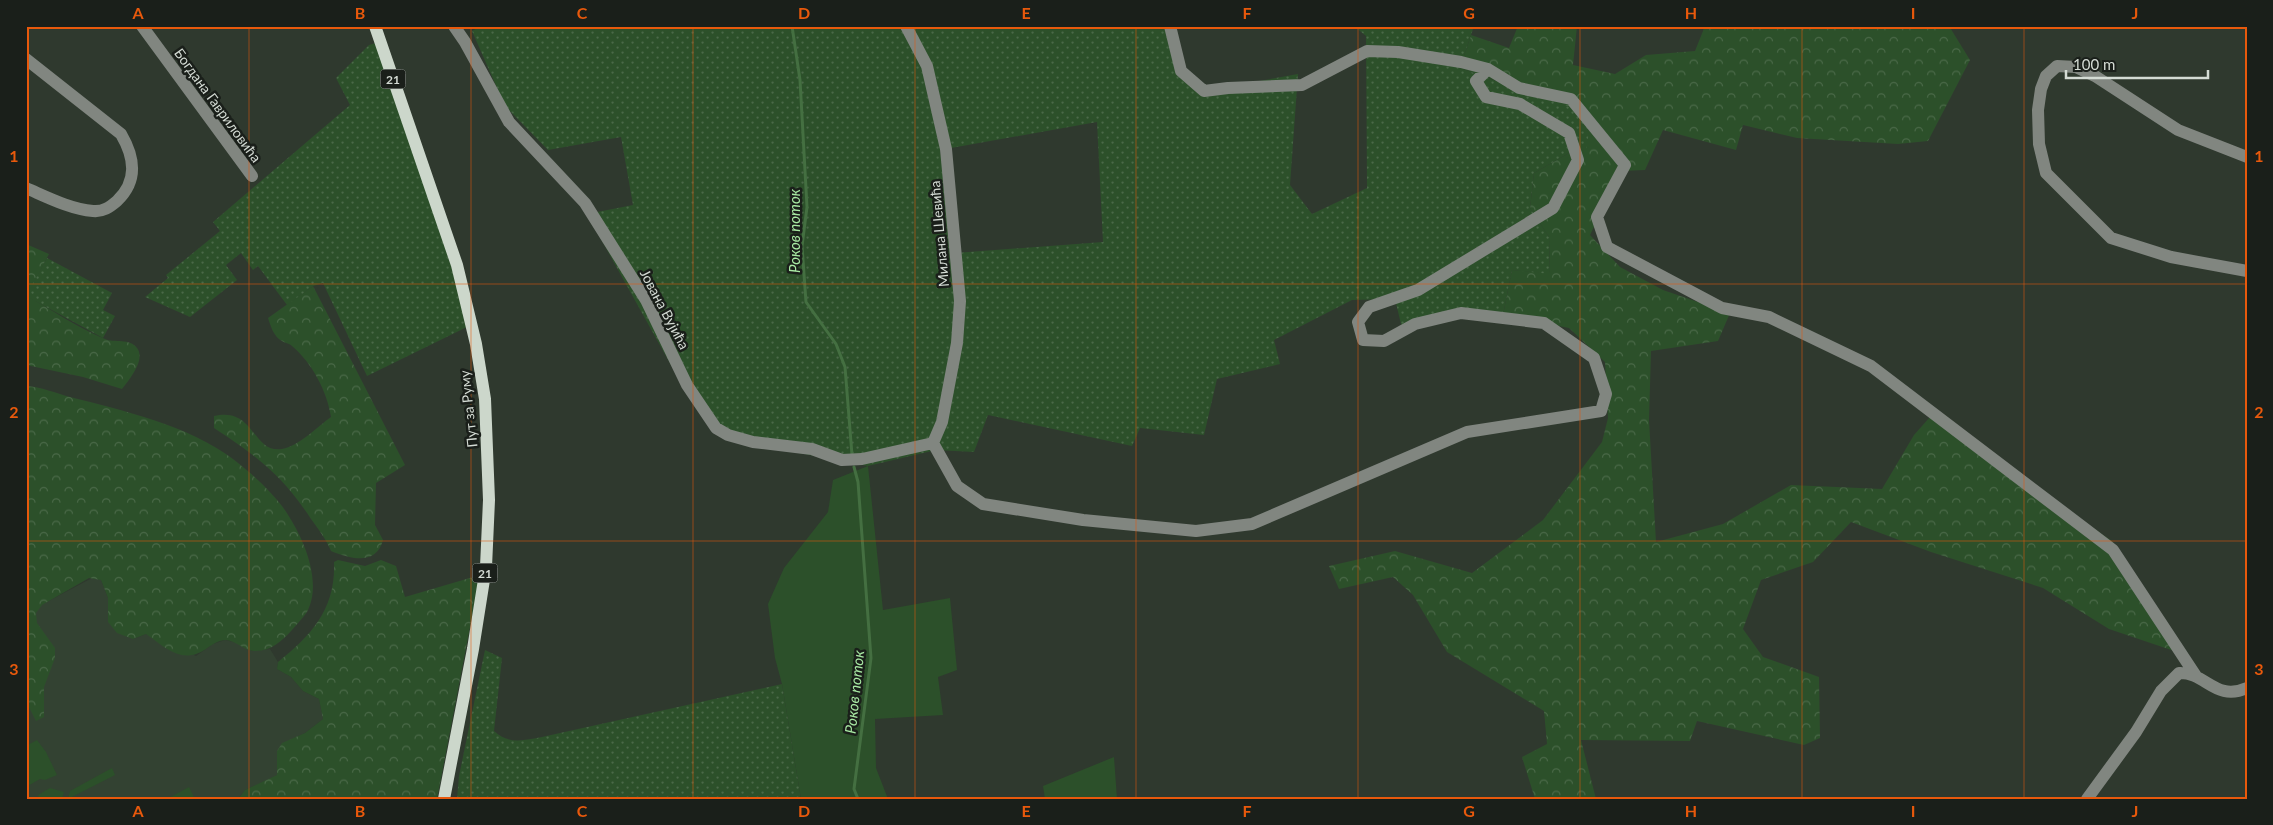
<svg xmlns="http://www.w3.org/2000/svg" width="2273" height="825" viewBox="0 0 2273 825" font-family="Lato,sans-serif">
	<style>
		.built { fill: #334232 }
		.grass { fill: #2c502a }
		.forest { fill: url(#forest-crowns) }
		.garden { fill: url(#garden-dots); fill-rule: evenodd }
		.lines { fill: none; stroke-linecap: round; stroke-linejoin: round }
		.stream { stroke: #446f41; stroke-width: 3 }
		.minor { stroke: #818680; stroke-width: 12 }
		.major { stroke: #ccd7cb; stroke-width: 12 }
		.grid { fill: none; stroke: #e8590c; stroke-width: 1; stroke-opacity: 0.55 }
		.labels { text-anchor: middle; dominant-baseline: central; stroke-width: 5; stroke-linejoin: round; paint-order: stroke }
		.shield { fill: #1a1f1a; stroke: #9ca39c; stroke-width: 1 }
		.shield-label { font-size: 12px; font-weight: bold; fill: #d4dbd4 }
		.street-label { font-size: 14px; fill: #d4dbd4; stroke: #1a1f1a }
		.water-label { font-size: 15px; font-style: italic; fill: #a9eaa4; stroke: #1a1f1a }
		.neatline { fill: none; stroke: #e8590c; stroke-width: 2 }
		.grid-label { font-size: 16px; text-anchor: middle; font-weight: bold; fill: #e8590c }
	</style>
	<defs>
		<pattern id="forest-crowns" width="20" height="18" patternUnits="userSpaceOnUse" patternTransform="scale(1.25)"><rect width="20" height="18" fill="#2c502a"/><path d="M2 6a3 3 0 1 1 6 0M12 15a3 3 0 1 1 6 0" fill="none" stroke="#4a6948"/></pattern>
		<pattern id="garden-dots" width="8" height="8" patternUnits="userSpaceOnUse" patternTransform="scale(1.25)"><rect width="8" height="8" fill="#2c502a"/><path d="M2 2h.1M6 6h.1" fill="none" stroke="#4a6948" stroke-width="1.8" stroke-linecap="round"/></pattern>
	</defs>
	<rect width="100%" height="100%" fill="#2f392e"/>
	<path class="built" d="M94,577l7,3 7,18v6l25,35 13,-5 50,22 17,-12 12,-4 13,3 14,8 18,-2 8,13 -1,7 14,8 12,14 16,8 4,20 -18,14 -23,11 -5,7 1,24 -33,15 -7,9h-212v-186z"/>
	<path class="grass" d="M868,466l15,144 67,-12 7,72 -19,7 5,38 -68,4 1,49 12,31h-87l-19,-115 -7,-26 -7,-54 16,-36 44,-56 5,-32z
		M37,740l9,12 11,23 -12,5 -5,-1 -14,8v-41z
		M1114,757l3,42h-72l-2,-13z
		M112,768l3,7 -47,24 2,-8z
		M189,787l6,12h-28z
		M50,788l14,4 -2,7 -23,-1 -1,-3z"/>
	<path class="forest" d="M1518,26h59l-4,39 42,9 31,-19 49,-4 10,-25h244l21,34 -42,81 -30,3 -101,-6 -54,-13 -7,25 -73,-20 -18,40 -24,1 -31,64 30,32 43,23 67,23 -12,28 -67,10 -2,69 7,122 67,-18 68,-39 91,4 32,-54 16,-18 182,124 77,115 -80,-27 -66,-41 -112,-36 -80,-30 -38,40 -52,18 -18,49 20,28 56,20 1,61 -16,7 -107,-24 -7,20 -109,-1 15,59h-61l-13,-42 25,-13 -3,-33 -97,-59 -34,-57 -20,-18 -54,12 -10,-23 66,-15 77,22 71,-53 59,-78 6,-24 -3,-56 -36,-34 -66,-13 9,-45 38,3 -1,-36 -19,-29 4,-35 35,-20 -26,-56 -83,-29 11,-33 38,13z
		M26,244l23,10 -22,42c25,14 51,32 78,43 9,4 25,-1 32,9 9,12 -8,32 -15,41l-39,-12 -57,-12z
		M313,286l92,179 -29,18 -1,42 8,15c-7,26 -32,19 -52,11 -5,-12 -12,-21 -20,-32 -29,-44 -53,-62 -97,-91v-12c41,-10 38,38 68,33 17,-3 35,-22 49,-32 -4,-26 -19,-54 -39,-71 -3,-3 -7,-3 -10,-5 -8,-4 -11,-14 -14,-23z
		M26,386c15,1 30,7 44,11 52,13 120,29 163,62 17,13 36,30 49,47 19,26 42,74 25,106 -4,6 -10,12 -15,18 -10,11 -22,22 -38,21 -9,0 -17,-10 -28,-11 -7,0 -15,5 -20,9 -24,16 -40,-1 -60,-15l-13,5 -16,-6 -9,-11v-24l-7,-18 -12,-2 -47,27 -6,8 1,10 18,25v10l-11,29v30l-8,4 -7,-14h-3z
		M338,560l27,6 16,-6 15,6 9,31 75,-22 -43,224h-199l7,-9 32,-15v-24l5,-8 23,-10 18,-14 -4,-20 -16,-8 -12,-14 -14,-8 1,-7c34,-27 58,-54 56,-100z"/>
	<path class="garden" d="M481,26h684l33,66 100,-18 -8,111 22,29 55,-26 -1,-152 -12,-10h120l-14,42 132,47 -6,35 -17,3 -35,20 -4,35 19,29 1,37 -38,-4 -9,45 -52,-1 -49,14 -7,-29 -43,1 -78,40 6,24 -63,15 -13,56 -64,-7 -8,18 -144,-31 -14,37 -38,-2 -68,16 -101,-19 -53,-21 -42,-59 -85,-153 46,-9 -12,-68 -73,13 -43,-44 -33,-75zM1097,122l6,120 -148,11 -15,-103z
		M376,43l63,181 30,102 -102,50 -44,-93 -10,3 -26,19 -29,-39 -5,4 -12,-17 -15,12 11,15 -47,37 -45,-20 23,-19 -2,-3 54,-44 -7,-9 137,-117 -14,-27 33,-33z
		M47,258l65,35 -9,17 12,6 -12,22 -77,-42z
		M485,650l17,8 -8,73c15,14 30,9 48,6l240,-53 19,115h-344l2,-23z"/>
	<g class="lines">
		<path class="stream" d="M792,26l8,54 7,127 -5,39 4,56 30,42 9,23 7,88
			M854,467l4,15 13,176 -17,131 4,10"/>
		<path class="minor" d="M142,26l110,150
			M454,26l11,16 44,80 76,81 61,97 41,85 29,43 12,7 25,7 59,7 30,11 20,-1 71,-16
			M906,26l21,40 19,83 14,152 -3,42 -15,79 -9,21
			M1170,26l11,45 23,20 24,-3 74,-3 65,-34 31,1 63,10 27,7 31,19 52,11 54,66 -28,52 10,30 115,61 47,9 102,49 242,184 83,126
			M26,59l95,75c14,24 17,47 -4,67 -7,6 -14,11 -24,10 -23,-2 -46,-14 -67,-23
			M2247,157l-69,-27 -83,-54 -19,-9 -19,-1 -11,10 -5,13 -3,21 1,34 7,29 65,65 60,19 76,14
			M933,443l24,43 26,18 100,16 113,11 56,-7 215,-92 134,-21 5,-17 -12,-36 -50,-35 -83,-10 -46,11 -31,17 -21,-1 -5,-18 11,-15 49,-17 135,-82 25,-48 -9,-27 -49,-29 -34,-7 -10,-16 12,-12
			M2087,799l49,-67 25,-41 18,-18c27,-1 36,29 68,15"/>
		<path class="major" d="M375,26l82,239 19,79 9,55 4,101 -3,67 -13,82 -29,150"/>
	</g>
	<path class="grid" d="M249,26v773M471,26v773M693,26v773M915,26v773M1136,26v773M1358,26v773M1580,26v773M1802,26v773M2024,26v773M26,284h2221M26,541h2221"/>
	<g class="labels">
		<g class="shield">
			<rect x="380.5" y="69.5" width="25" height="19" rx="4"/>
			<rect x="472.5" y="563.5" width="25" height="19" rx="4"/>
		</g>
		<g class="shield-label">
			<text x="393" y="79">21</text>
			<text x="485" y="573">21</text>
		</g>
		<g class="street-label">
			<text transform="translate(218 105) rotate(54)">Богдана Гавриловића</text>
			<text transform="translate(939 234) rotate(-95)">Милана Шевића</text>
			<text transform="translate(665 309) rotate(62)">Јована Вујића</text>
			<text transform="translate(468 409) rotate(-96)">Пут за Руму</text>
		</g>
		<g class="water-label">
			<text transform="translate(794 231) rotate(-90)">Роков поток</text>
			<text transform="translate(854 692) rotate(-84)">Роков поток</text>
		</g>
	</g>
	<rect width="2273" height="825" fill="none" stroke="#1a1f1a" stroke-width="55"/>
	<path d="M2066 70v8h142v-8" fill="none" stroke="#d4dbd4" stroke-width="2.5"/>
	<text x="2073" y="70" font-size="15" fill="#d4dbd4" stroke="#1a1f1a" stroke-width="4" paint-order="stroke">100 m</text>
	<rect x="28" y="28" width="2218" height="770" class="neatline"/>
	<g class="grid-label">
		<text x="138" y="19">A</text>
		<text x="360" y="19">B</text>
		<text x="582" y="19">C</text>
		<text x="804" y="19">D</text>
		<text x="1026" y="19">E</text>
		<text x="1247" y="19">F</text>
		<text x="1469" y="19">G</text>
		<text x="1691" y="19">H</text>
		<text x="1913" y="19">I</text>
		<text x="2135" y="19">J</text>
		<text x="14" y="162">1</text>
		<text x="2259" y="162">1</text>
		<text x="14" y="418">2</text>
		<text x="2259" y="418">2</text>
		<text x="14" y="675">3</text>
		<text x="2259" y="675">3</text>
		<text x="138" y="817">A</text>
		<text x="360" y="817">B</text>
		<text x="582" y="817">C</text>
		<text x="804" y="817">D</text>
		<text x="1026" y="817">E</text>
		<text x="1247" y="817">F</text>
		<text x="1469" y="817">G</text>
		<text x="1691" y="817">H</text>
		<text x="1913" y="817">I</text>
		<text x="2135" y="817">J</text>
	</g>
</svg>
